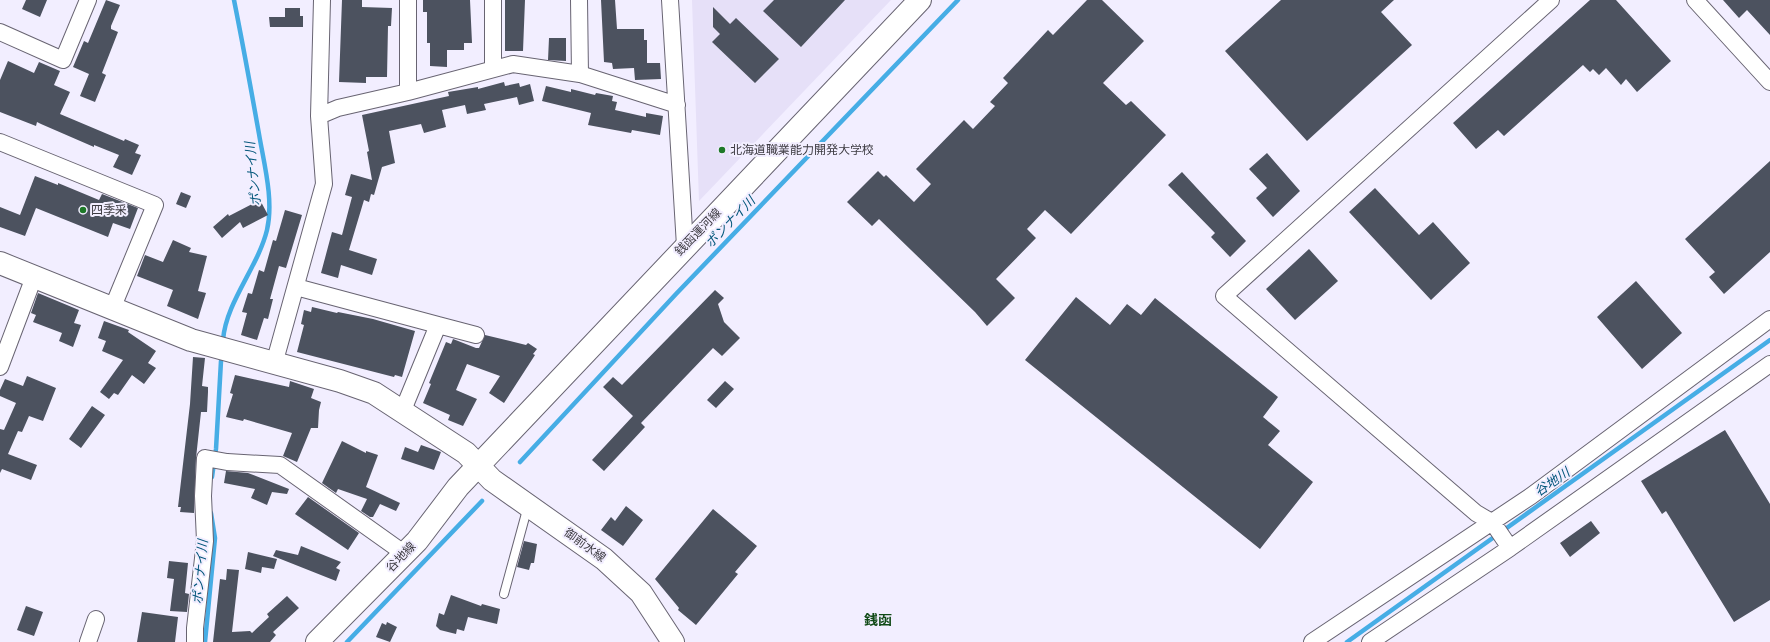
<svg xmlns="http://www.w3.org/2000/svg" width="1770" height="642" viewBox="0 0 1770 642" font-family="'DM Sans','Noto Sans JP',sans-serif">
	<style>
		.built { fill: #e6e0f8 }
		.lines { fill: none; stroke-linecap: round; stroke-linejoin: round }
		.stream { stroke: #46ade5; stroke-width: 4.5 }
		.building { fill: #4c525f }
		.lane-casing { stroke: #686472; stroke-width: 10 }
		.street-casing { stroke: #686472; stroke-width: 18 }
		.secondary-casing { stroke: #686472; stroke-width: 24 }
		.lane { stroke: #fff; stroke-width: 8 }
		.street { stroke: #fff; stroke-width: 16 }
		.secondary { stroke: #fff; stroke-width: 22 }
		.poi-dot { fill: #1d7827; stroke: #f2eeff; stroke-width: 1.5 }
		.labels { text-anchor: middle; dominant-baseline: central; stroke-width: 4; stroke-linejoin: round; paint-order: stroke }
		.poi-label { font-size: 12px; fill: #3d3b42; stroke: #f2eeff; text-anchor: start }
		.street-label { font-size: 12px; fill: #3d3b42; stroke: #f2eeff }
		.water-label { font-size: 13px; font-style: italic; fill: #00557a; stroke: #f2eeff }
		.quarter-label { font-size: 14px; font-weight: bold; fill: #114a17; stroke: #f2eeff }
	</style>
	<rect width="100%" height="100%" fill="#f2eeff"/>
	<path class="built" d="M692,0h199l-192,201z"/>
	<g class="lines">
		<path class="stream" d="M223,340c3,-38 35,-73 44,-110 7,-30 -3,-66 -8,-96 -8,-45 -16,-89 -25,-134
			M520,462l156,-168 282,-294
			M212,477l4,-28 5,-88
			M205,642l10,-104 -4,-25
			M347,642l135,-141
			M1347,642l423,-302"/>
	</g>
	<path class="building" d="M26,0h21l-7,17 -18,-8z
		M106,0l14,5 -9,21v3l7,3 -16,41 4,2 -11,27 -15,-6 9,-22 -16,-7 11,-26 4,2z
		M342,0h20v7l30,1 -1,18h-3l-1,51h-21v6l-27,-1z
		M423,0h47l2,43h-8v7h-17v17l-17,-1v-23h-3v-31h-4z
		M505,0h20l-2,51h-18z
		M601,0h14l2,29h27v11h3v23h13l1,16 -26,1 -1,-12 -21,1 -1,-6 -8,-1z
		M774,0h71l-44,47 -38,-36z
		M1087,0h15l42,41 -41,42 23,22 5,-4 35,34 -95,99 -26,-24 -18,19 9,9 -40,41 19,19 -28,28 -12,-14 -96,-93 -7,7 -25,-24 31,-31 6,6 2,-2 28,27 17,-18 -15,-15 48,-49 9,9 22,-23 -5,-4 18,-19 -5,-5 45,-48 5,5z
		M1281,0h113l-13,12 31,33 -105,96 -82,-90z
		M1590,0h26l55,61 -34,31 -11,-13 -5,6 -15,-17 -7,7 -6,-6 -3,3 -7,-7 -79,71 -6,-6 -22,19 -23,-26z
		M1723,0h47v35l-23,-25 -8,8z
		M713,7l17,17 6,-6 43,41 -24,24 -43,-41 8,-8 -7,-7z
		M285,8h15v8h3v11h-33l-1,-10h16z
		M549,38h17v23l-18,-1z
		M8,61l26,12 5,-11 21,9 -6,14 16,7 -10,22 64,27 1,-2 14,6 -4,8 6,2 -9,20 -19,-8 6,-12 -25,-10v2l-53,-23 -4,-2 -1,4 -36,-14v-32z
		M504,82l1,4 14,-3 1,4 10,-3 4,17 -15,4 -2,-8 -33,7 2,6 -19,4 -2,-9 -23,5 4,17 -22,6 -3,-9 -32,7 6,32 -13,4 -8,28 -3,-1 -2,8 -5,-2 -15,50 28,9 -5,16 -31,-10 -3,13 -17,-5 11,-41 10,3 10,-38 -7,-2 6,-21 21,6 -5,-28 2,-1 -7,-36 87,-19 -1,-4 30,-5v2z
		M546,86l25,6v-3l24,6 1,-2 17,3 -1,5 5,1 -2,8 31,7v-4l17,3 -3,19 -28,-5 -1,3 -43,-8 3,-12 -49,-12z
		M1267,153l33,38 -27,26 -17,-19 11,-10 -18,-19z
		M1770,161v91l-46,42 -15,-17 6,-5 -30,-33z
		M1182,172l64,69 -16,16 -19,-20 4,-4 -47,-48z
		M35,176l23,9v-2l41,17 3,-6 36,14 -8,21 -17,-6 -5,14 -72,-29 -11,28 -25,-9v-20l20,8z
		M1375,188l44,47 14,-13 37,41 -39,37 -82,-88z
		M181,192l10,4 -5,12 -10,-4z
		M260,200l8,15 -25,13 -3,-6 -18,16 -9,-11 15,-13 1,2z
		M285,210l17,5 -16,53 -7,-2 -9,33h3l-5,20 -4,-1 -7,22 -16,-5 6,-22 -5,-1 6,-19 4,1 7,-24 5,2 9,-32 3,1z
		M173,240l18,8 -2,4 18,4 -9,35 8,2 -8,26 -31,-13 6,-16 -36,-14 8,-21 18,7z
		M1309,249l29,32 -43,39 -29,-31z
		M1636,281l46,52 -40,36 -45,-52z
		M715,290l9,8 -6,6 6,18 16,16 -18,18 -9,-8 -72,75 4,4 -41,44 -12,-11 41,-44 -30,-29 10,-10 9,8z
		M38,293l41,17 -5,13 7,2 -8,22 -14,-6 3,-8 -29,-11 3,-7 -5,-2z
		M1076,297l34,28 17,-21 14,11 14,-17 123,99 -15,20 17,14 -12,14 45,37 -53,67 -235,-189z
		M312,307l25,6 1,-1 35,7 42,12 -13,46 -7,-2 -1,2 -97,-25 7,-27 -3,-1 3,-14 7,2z
		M104,321l25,9 -1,2 28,19 -8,12 8,5 -12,16 -12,-9 -14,20 -4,-2 -5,6 -9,-7 23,-32 -21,-9 4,-10 -8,-3z
		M485,335l41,10 2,-2 9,6 -4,5 2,1 -31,48 -15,-10 11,-17 -33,-12 -11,26 21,9 -14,27 -15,-6 2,-5 -27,-12 8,-19 -2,-1 17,-41 5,2 2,-5 23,9h3z
		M193,357l12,1 -3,28 6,1v5l-1,20h-6l-5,46 -2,55 -14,-1 1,-5h-3l12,-103z
		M235,375l54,12 1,-6 24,8 -3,9 10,4 -2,8 -1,18h-7l-14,34 -14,-6 9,-23 -48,-14 -1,2 -17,-4 7,-23 -3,-1z
		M27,376l29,12 -13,33 -14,-5 -7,16 -4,-1 -10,23 29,11 -6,15 -29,-11 -2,4v-44l4,1 12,-27 -16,-7v-6l5,-11 18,7z
		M725,381l9,8 -18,19 -9,-8z
		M92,406l13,9 -24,33 -12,-9z
		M1725,430l45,74v96l-36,22 -68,-111 -4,3 -21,-33z
		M342,441l24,12v-2l12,4 -12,32 34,16 -4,8 -16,-7 -7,13h-3l-9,-6 6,-12 -29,-10 -2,4 -14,-10z
		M421,445l20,7 -7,18 -33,-11 4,-12 13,5z
		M226,471l22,2 41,16 -2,5 -15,-2 -5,13 -16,-7 4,-9 -31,-6z
		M308,497l51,36 -11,17 -53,-36z
		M626,506l17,14 -20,26 -22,-16 10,-13 4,4z
		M713,509l44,37 -22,26 3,2 -42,51 -18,-15 1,-2 -24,-29z
		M1591,521l9,12 -30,24 -10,-14z
		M524,541l13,3 -3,19h-3l-2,7 -12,-3z
		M301,546l40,16 -5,6 4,2 -4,11 -63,-25 3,-6 22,5z
		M248,552l29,7 -3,10 -12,-2 -1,6 -16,-4z
		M169,561l19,2 -3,30 4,1 -2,18 -17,-1 4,-32 -7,-1z
		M227,569l12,1 -7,62 18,-1 2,2 17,-16 -2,-3 20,-18 12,12 -26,24 3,3 -6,7h-57l7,-63 6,1z
		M451,595l30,11 1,-2 18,5 -3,15 -29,-7 -4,14 -7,-2 -1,5 -16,-4 -4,-4 3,-13 5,2z
		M26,606l17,6 -9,24 -17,-6z
		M142,612l36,5 -3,25h-38z
		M387,622l10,5 -7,15 -14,-5 6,-14 4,2z"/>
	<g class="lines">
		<g class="lane-casing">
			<path id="lane" d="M504,594l24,-88"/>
		</g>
		<g class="street-casing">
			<path id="street" d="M579,0l1,74
				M670,0l15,246
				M1695,0l75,82
				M0,32l63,28 25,-60
				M493,68v-68
				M408,92v-92
				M319,116l19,-8 70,-16 105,-28 67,10 97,31
				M0,142l155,63 -43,104
				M296,287l142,38 -35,85
				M438,325l38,10
				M274,364l50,-180 -5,-68 3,-116
				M0,367l34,-90
				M1510,548l-17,-25 -17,-10 -252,-217 327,-296
				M88,642l8,-23
				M195,642v-14l10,-87 -2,-45 2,-38 22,4 53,3 125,89
				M1312,642l219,-146 239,-177
				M1370,642l140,-94 260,-184"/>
		</g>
		<g class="secondary-casing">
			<path id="secondary" d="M0,263l191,77 149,41 34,12 92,60 26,27 112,79 37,34 32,49
				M317,642l100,-101 41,-54 462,-487"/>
		</g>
		<use href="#lane" class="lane"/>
		<use href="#street" class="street"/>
		<use href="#secondary" class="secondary"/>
	</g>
	<g class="poi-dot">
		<circle cx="722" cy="150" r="4"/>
		<circle cx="83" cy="210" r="4"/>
	</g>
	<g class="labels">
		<g class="poi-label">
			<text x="730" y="150">北海道職業能力開発大学校</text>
			<text x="91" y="210">四季采</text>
		</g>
		<g class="street-label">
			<text transform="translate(698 232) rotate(-46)">銭函運河線</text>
			<text transform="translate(585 545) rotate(36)">御前水線</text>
			<text transform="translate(401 557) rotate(-46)">谷地線</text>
		</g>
		<g class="water-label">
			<text transform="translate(253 174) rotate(-96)">ポンナイ川</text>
			<text transform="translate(730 222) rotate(-46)">ポンナイ川</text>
			<text transform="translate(1552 482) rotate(-35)">谷地川</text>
			<text transform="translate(200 572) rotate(-85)">ポンナイ川</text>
		</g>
		<g class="quarter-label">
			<text x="878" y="620">銭函</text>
		</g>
	</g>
</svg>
